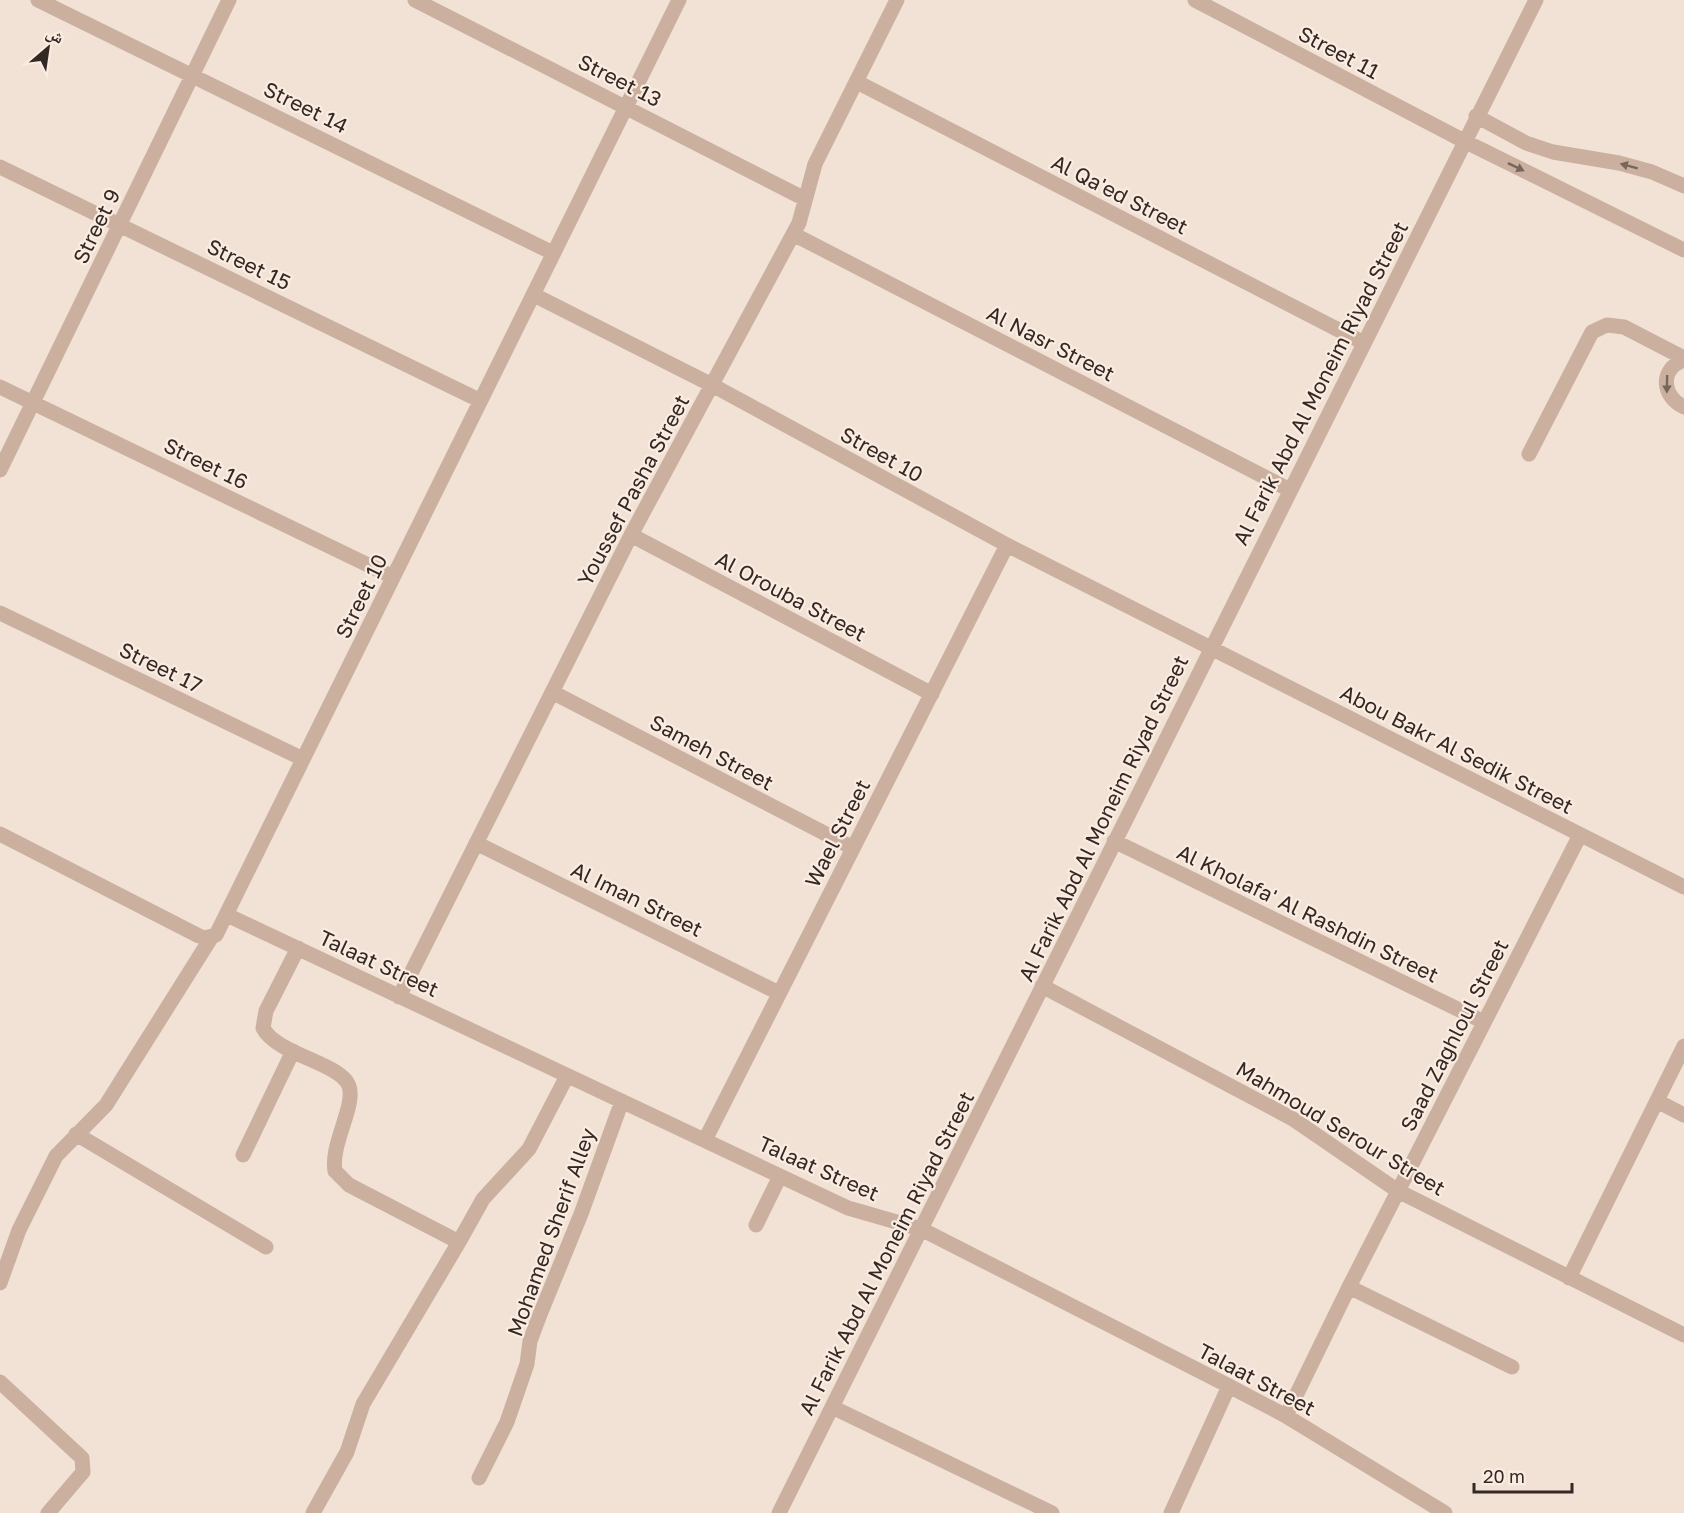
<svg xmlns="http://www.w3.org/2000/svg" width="1684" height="1513" viewBox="0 0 1684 1513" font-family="'Golos Text','Noto Naskh Arabic',sans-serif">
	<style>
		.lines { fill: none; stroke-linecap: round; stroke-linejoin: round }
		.minor { stroke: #cbb0a0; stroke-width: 15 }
		.oneway { fill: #78655c }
		.labels { text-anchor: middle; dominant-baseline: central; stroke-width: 4.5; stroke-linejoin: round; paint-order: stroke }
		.street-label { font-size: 21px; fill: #342824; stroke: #faece1 }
	</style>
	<rect width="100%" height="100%" fill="#f2e2d5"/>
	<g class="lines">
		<path class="minor" d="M38,0l515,253
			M415,0l390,199
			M1195,0l269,141 220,109
			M857,82l507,261
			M1476,116l50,27 27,9 66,11 33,9 32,14
			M0,167l479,233
			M793,234l497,256
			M534,295l178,90 295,160 677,342
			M1684,360c-25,9 -22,37 0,47
			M0,387l393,190
			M1529,454l63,-122 15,-7 17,2 60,31
			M0,470l229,-470
			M631,535l301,159
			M0,613l303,146
			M552,692l301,156
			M0,834l199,102 6,2 11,-3 463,-935
			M1114,841l370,181
			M476,843l303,150
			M227,915l621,293 73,21 308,157 57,30 159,97
			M298,948l-32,63 -3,17c14,27 78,35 86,58 7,20 -19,59 -14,85l14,14 110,57
			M1042,986l251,133 105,72 286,144
			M399,997l232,-462 168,-312 16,-59 82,-164
			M1657,1101l27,14
			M76,1134l190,113
			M705,1140l302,-595
			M243,1155l50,-104
			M756,1225l24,-49
			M1569,1278l115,-232
			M0,1283l19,-53 37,-74 50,-51 105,-167
			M1349,1287l163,80
			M0,1382l82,76 1,14 -35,41
			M832,1407l220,106
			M1286,1416l63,-129 231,-452
			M479,1478l28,-56 20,-58 3,-23 9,-24 42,-103 41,-113
			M313,1513l34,-61 16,-48 96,-162 24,-43 46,-50 38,-73
			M779,1513l757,-1513
			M1171,1513l58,-127"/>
	</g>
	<defs><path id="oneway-solid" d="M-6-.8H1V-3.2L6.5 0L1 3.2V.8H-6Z" transform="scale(1.5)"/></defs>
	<g class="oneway">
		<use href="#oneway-solid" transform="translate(1629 166) rotate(-165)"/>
		<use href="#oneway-solid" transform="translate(1516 167) rotate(26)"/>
		<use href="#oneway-solid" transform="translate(1667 384) rotate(91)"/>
	</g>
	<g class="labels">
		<g class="street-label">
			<text transform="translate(1339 52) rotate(28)">Street 11</text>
			<text transform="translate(620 80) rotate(27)">Street 13</text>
			<text transform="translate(306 107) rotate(26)">Street 14</text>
			<text transform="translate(1120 194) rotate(27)">Al Qa'ed Street</text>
			<text transform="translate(96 226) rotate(-64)">Street 9</text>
			<text transform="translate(249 264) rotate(26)">Street 15</text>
			<text transform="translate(1051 343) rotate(27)">Al Nasr Street</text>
			<text transform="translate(1320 383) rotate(-63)">Al Farik Abd Al Moneim Riyad Street</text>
			<text transform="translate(882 454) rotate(29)">Street 10</text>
			<text transform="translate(206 463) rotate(26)">Street 16</text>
			<text transform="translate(633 490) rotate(-62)">Youssef Pasha Street</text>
			<text transform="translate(361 596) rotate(-64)">Street 10</text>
			<text transform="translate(791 596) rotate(28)">Al Orouba Street</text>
			<text transform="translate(161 667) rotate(26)">Street 17</text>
			<text transform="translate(1457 749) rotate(27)">Abou Bakr Al Sedik Street</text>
			<text transform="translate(712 752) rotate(28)">Sameh Street</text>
			<text transform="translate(1103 818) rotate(-64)">Al Farik Abd Al Moneim Riyad Street</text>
			<text transform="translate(837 833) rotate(-63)">Wael Street</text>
			<text transform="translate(637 899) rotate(26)">Al Iman Street</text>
			<text transform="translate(1308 913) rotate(26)">Al Kholafa' Al Rashdin Street</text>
			<text transform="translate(379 963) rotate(25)">Talaat Street</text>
			<text transform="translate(1454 1035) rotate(-63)">Saad Zaghloul Street</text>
			<text transform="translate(1341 1128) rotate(31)">Mahmoud Serour Street</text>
			<text transform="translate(819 1168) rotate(24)">Talaat Street</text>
			<text transform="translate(551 1232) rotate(-70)">Mohamed Sherif Alley</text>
			<text transform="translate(886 1253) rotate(-63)">Al Farik Abd Al Moneim Riyad Street</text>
			<text transform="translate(1257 1379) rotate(28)">Talaat Street</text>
		</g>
	</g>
	<g transform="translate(48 48) rotate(29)" stroke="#faece1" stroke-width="4.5" paint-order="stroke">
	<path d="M0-4.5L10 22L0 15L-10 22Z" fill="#342824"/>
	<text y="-9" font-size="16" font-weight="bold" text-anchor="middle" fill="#342824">ش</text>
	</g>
	<path d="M1474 1483v9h98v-9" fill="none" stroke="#342824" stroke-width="3"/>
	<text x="1483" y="1483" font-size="18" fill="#342824" stroke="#faece1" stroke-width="4.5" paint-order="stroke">20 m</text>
</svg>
